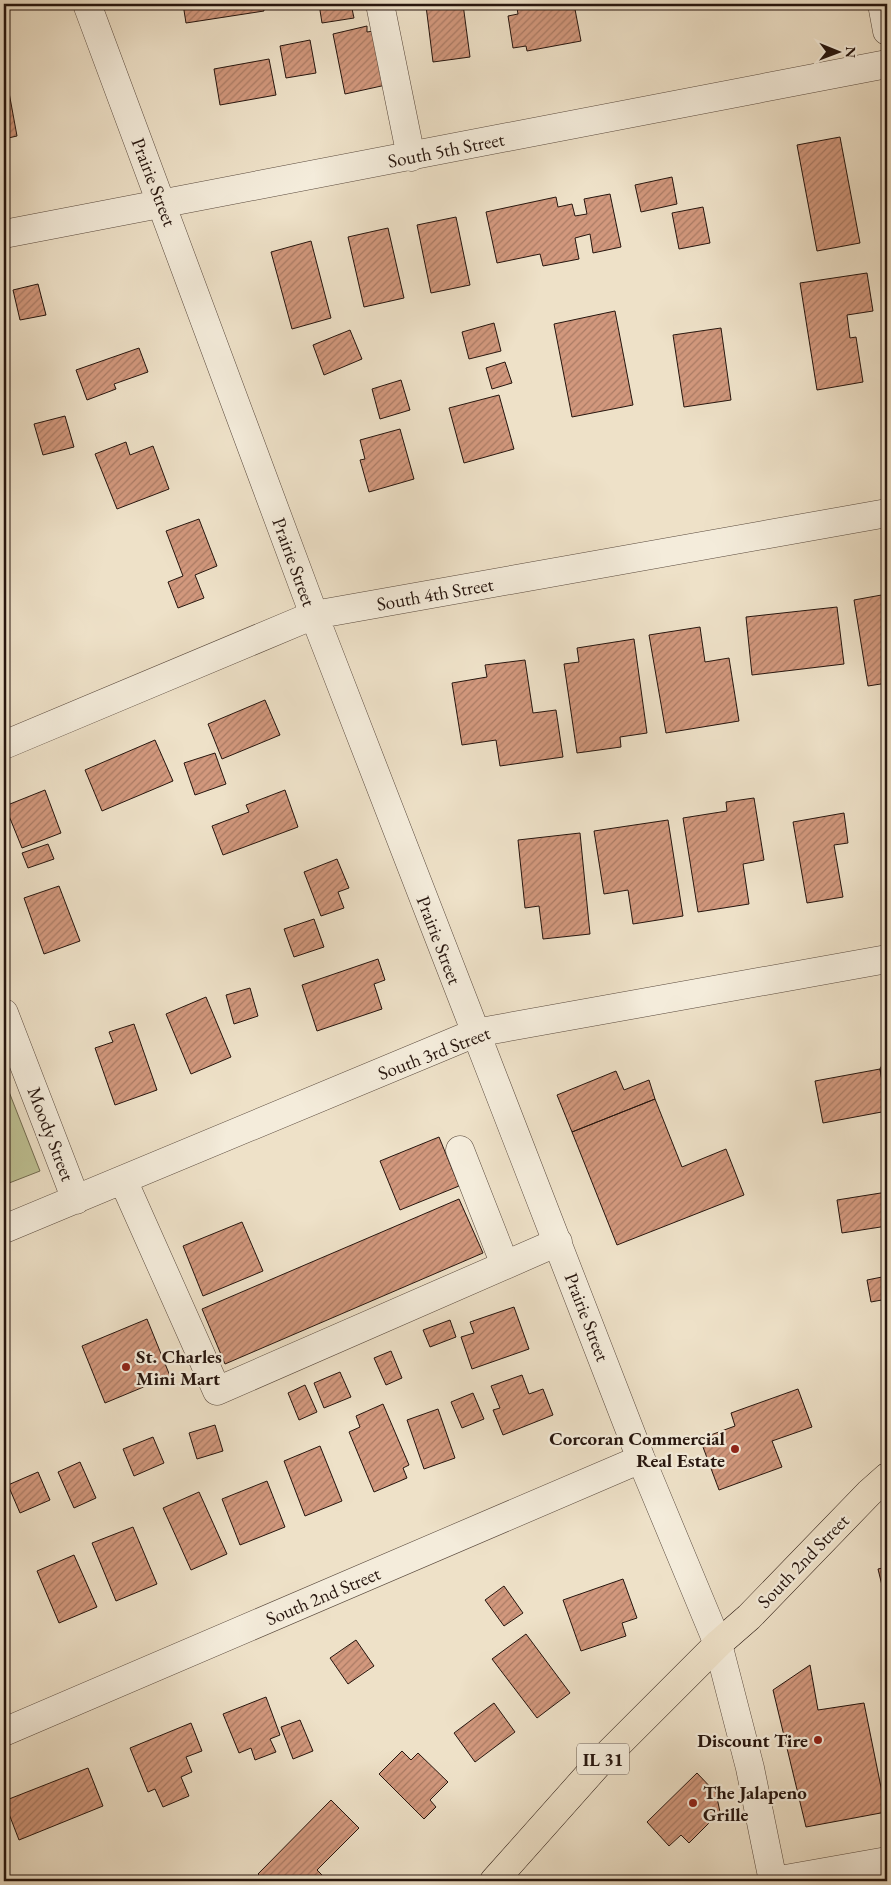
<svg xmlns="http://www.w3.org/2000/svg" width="891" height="1885" viewBox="0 0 891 1885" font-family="'EB Garamond',serif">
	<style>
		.green { fill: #bec193; stroke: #726b50 }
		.building { fill: url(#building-hatch); stroke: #26150e }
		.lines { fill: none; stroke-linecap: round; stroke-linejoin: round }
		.minor-casing { stroke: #58483c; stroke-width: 29 }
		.major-casing { stroke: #26150e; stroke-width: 29 }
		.minor { stroke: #f4ecdb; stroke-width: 28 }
		.major { stroke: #eee1c8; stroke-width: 28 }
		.poi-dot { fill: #8f2418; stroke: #f4ecdb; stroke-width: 2 }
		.labels { text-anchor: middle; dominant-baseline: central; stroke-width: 4.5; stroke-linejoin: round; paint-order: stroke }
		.shield { fill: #f4ecdb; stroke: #64564c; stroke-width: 1 }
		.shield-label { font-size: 18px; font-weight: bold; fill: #26150e }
		.street-label { font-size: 19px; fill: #26150e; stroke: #f4ecdb }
		.poi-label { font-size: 19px; font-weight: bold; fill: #26150e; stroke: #f4ecdb; text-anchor: start }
	</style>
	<defs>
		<pattern id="building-hatch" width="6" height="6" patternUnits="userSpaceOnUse" patternTransform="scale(1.25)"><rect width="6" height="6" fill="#d2987d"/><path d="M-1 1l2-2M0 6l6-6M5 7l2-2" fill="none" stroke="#aa7b65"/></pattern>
	</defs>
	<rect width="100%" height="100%" fill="#eee1c8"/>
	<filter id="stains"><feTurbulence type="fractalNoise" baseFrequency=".004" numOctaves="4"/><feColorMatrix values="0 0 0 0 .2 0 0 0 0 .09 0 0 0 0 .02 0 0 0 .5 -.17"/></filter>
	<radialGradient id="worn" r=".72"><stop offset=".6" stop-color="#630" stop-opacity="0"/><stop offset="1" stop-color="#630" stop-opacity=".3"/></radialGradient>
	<path class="green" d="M4,1079l36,92 -36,14z"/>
	<path class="building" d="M183,4h80l1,7 -78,12z
		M319,4h32l3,14 -32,5z
		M445,4h18l7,53 -37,5 -7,-56z
		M540,4h34l7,37 -54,10 -1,-5 -13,2 -5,-32 10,-2 -1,-6z
		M367,26v6l7,-1 12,54 -41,9 -12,-60z
		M310,40l6,33 -30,5 -6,-32z
		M269,59l7,36 -56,10 -6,-36z
		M4,76h2l11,60 -13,3z
		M840,137l20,106 -43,8 -20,-106z
		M672,177l5,27 -36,8 -6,-27z
		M610,194l11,53 -28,6 -3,-19 -15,4 4,21 -36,7 -3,-12 -43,9 -11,-51 70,-15 2,10 14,-3 3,12 12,-2 -3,-15z
		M703,207l7,36 -31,6 -7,-36z
		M456,217l14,68 -39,8 -14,-68z
		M388,228l16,70 -40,9 -16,-70z
		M311,241l20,77 -39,11 -21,-77z
		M867,273l6,38 -26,4 3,23 6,-1 7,45 -46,8 -17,-107z
		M38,284l8,31 -26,5 -7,-30z
		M615,311l18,94 -61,12 -18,-93z
		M494,323l7,28 -32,8 -7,-27z
		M721,328l10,72 -47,7 -11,-72z
		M350,330l12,29 -38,16 -11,-30z
		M139,348l9,24 -34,12 2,5 -29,11 -11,-30z
		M505,362l7,21 -20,6 -6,-21z
		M401,380l9,30 -30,9 -8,-30z
		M499,395l15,54 -50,14 -15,-55z
		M65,416l9,31 -31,8 -9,-31z
		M400,429l14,50 -45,13 -9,-32 5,-1 -5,-19z
		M126,442l4,13 23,-9 16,43 -52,20 -22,-55z
		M199,519l18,47 -22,9 9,23 -26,10 -10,-26 15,-6 -17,-45z
		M887,594v89l-19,3 -14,-86z
		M837,607l7,57 -92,11 -6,-58z
		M700,627l5,35 24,-4 10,63 -73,12 -17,-98z
		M634,639l13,94 -27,4 1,10 -44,6 -13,-89 15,-2 -2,-14z
		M525,660l8,53 23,-3 7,47 -63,9 -4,-26 -34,5 -10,-62 35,-6 -2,-12z
		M265,700l15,35 -58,24 -14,-35z
		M155,740l18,41 -71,30 -17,-41z
		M215,753l11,31 -31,11 -11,-32z
		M45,790l16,43 -39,15 -17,-42z
		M285,790l13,37 -75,28 -11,-29 37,-14 -3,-7z
		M754,798l10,62 -21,4 6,40 -51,8 -15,-94 44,-7 -1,-9z
		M844,813l4,30 -14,2 9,52 -36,6 -14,-81z
		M668,820l15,96 -50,8 -5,-34 -24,4 -10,-63z
		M580,833l10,101 -47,5 -4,-33 -14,2 -7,-68z
		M48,844l6,15 -26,9 -6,-15z
		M337,859l12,29 -11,4 6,16 -23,8 -17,-44z
		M59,886l21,55 -36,13 -20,-56z
		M314,919l10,28 -30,10 -10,-28z
		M378,959l7,21 -11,4 8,25 -65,22 -15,-46z
		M250,988l8,28 -24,8 -8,-29z
		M206,997l25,60 -40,17 -25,-60z
		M134,1024l23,66 -42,15 -20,-57 18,-6 -4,-10z
		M885,1059h2v49l-7,-39z
		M880,1069l7,42 -64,12 -8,-42z
		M616,1071l8,19 25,-10 6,19 -83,33 -15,-37z
		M655,1099l27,68 44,-18 18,46 -127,50 -45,-113z
		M439,1137l20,49 -59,24 -20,-49z
		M887,1192v34l-45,7 -5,-33z
		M459,1199l24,54 -258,111 -23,-55z
		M242,1222l21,49 -60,25 -20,-50z
		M887,1276v23l-16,3 -4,-22z
		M514,1307l15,42 -57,20 -11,-32 13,-4 -4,-11z
		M147,1319l23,57 -65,27 -23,-57z
		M450,1320l6,17 -26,10 -7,-17z
		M391,1351l11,27 -16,7 -12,-27z
		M340,1372l11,25 -27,11 -10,-25z
		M522,1375l7,19 14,-5 10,26 -50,20 -10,-25 7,-2 -9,-22z
		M305,1385l12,27 -18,8 -11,-27z
		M798,1389l14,38 -40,14 10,26 -63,23 -19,-51 35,-13 -4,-13z
		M473,1393l11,26 -22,9 -11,-26z
		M383,1404l26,61 -6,3 4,10 -33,14 -25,-60 11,-5 -4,-11z
		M438,1409l17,49 -31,11 -17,-49z
		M215,1425l8,26 -26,8 -8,-26z
		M153,1437l11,26 -30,13 -11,-27z
		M320,1446l22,55 -37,15 -21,-55z
		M80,1462l16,36 -22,10 -16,-36z
		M38,1472l12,28 -30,13 -12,-28z
		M267,1481l18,46 -45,18 -18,-46z
		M199,1492l28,62 -36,16 -28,-62z
		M133,1527l24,57 -41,17 -24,-58z
		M74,1555l23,52 -38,16 -22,-52z
		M887,1567v39l-9,-37z
		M623,1579l14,39 -15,5 4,13 -45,15 -18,-51z
		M504,1586l19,27 -19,13 -19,-26z
		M526,1634l44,59 -33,25 -45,-59z
		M356,1640l18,26 -26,18 -18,-26z
		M810,1665l8,45 46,-7 22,109 -80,15 -33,-137z
		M266,1697l14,38 -10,4 6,13 -21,8 -4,-12 -12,5 -16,-39z
		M494,1703l21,29 -40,30 -21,-29z
		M300,1720l13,31 -20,8 -12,-32z
		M191,1723l11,28 -16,6 6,15 -11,5 8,19 -26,11 -8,-18 -7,3 -18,-44z
		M402,1751l9,9 7,-7 30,29 -18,18 6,7 -12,12 -45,-45z
		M88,1768l15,38 -84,34 -15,-39z
		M697,1773l19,20 4,19 -31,31 -8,-8 -12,11 -22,-24z
		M331,1800l28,28 -42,42 11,11h-63l-7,-7z"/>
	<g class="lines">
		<g class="minor-casing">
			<path id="minor" d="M87,4l227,611 327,844 77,185 32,124 23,113
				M380,4l31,153
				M882,4l5,27
				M4,234l883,-170
				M4,745l310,-130 573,-102
				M4,1013l72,187
				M460,1150l45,115
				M123,1180l94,211 341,-149
				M4,1229l471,-196 412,-74
				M4,1732l637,-273
				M774,1881l113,-20"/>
		</g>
		<g class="major-casing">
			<path id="major" d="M494,1881l105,-118 119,-119 31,-27 120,-124 18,-16"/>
		</g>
		<use href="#minor" class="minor"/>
		<use href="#major" class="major"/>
	</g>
	<g class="poi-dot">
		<circle cx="126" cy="1367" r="5"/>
		<circle cx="735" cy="1449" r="5"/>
		<circle cx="818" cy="1740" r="5"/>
		<circle cx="693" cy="1803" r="5"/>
	</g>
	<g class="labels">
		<rect class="shield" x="577" y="1743.5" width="52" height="31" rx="4"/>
		<g class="shield-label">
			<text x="603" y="1759">IL 31</text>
		</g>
		<g class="street-label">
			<text transform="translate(446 150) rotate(-11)">South 5th Street</text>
			<text transform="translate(154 182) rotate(69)">Prairie Street</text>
			<text transform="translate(294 562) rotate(70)">Prairie Street</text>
			<text transform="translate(435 594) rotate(-10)">South 4th Street</text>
			<text transform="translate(439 940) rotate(69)">Prairie Street</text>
			<text transform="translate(434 1053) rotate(-21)">South 3rd Street</text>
			<text transform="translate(51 1134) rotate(69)">Moody Street</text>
			<text transform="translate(587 1317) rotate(69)">Prairie Street</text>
			<text transform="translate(803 1561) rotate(-46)">South 2nd Street</text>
			<text transform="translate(323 1596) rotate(-23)">South 2nd Street</text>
		</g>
		<g class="poi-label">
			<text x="136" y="1356">St. Charles<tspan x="136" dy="22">Mini Mart</tspan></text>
			<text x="725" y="1438" text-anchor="end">Corcoran Commercial<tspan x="725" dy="22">Real Estate</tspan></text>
			<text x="808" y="1740" text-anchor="end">Discount Tire</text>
			<text x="703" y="1792">The Jalapeno<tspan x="703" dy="22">Grille</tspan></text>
		</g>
	</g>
	<rect width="891" height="1885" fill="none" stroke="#eee1c8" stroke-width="20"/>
	<rect x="5" y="5" width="881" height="1875" fill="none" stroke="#26150e" stroke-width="2.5"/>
	<rect x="10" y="10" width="871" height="1865" fill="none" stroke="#26150e"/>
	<g transform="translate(838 52) rotate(91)" stroke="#f4ecdb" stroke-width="4" paint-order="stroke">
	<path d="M0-4L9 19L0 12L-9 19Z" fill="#26150e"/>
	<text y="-8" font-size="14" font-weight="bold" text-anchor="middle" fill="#26150e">N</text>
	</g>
	<rect width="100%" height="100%" filter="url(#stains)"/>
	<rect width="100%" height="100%" fill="url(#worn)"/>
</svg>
